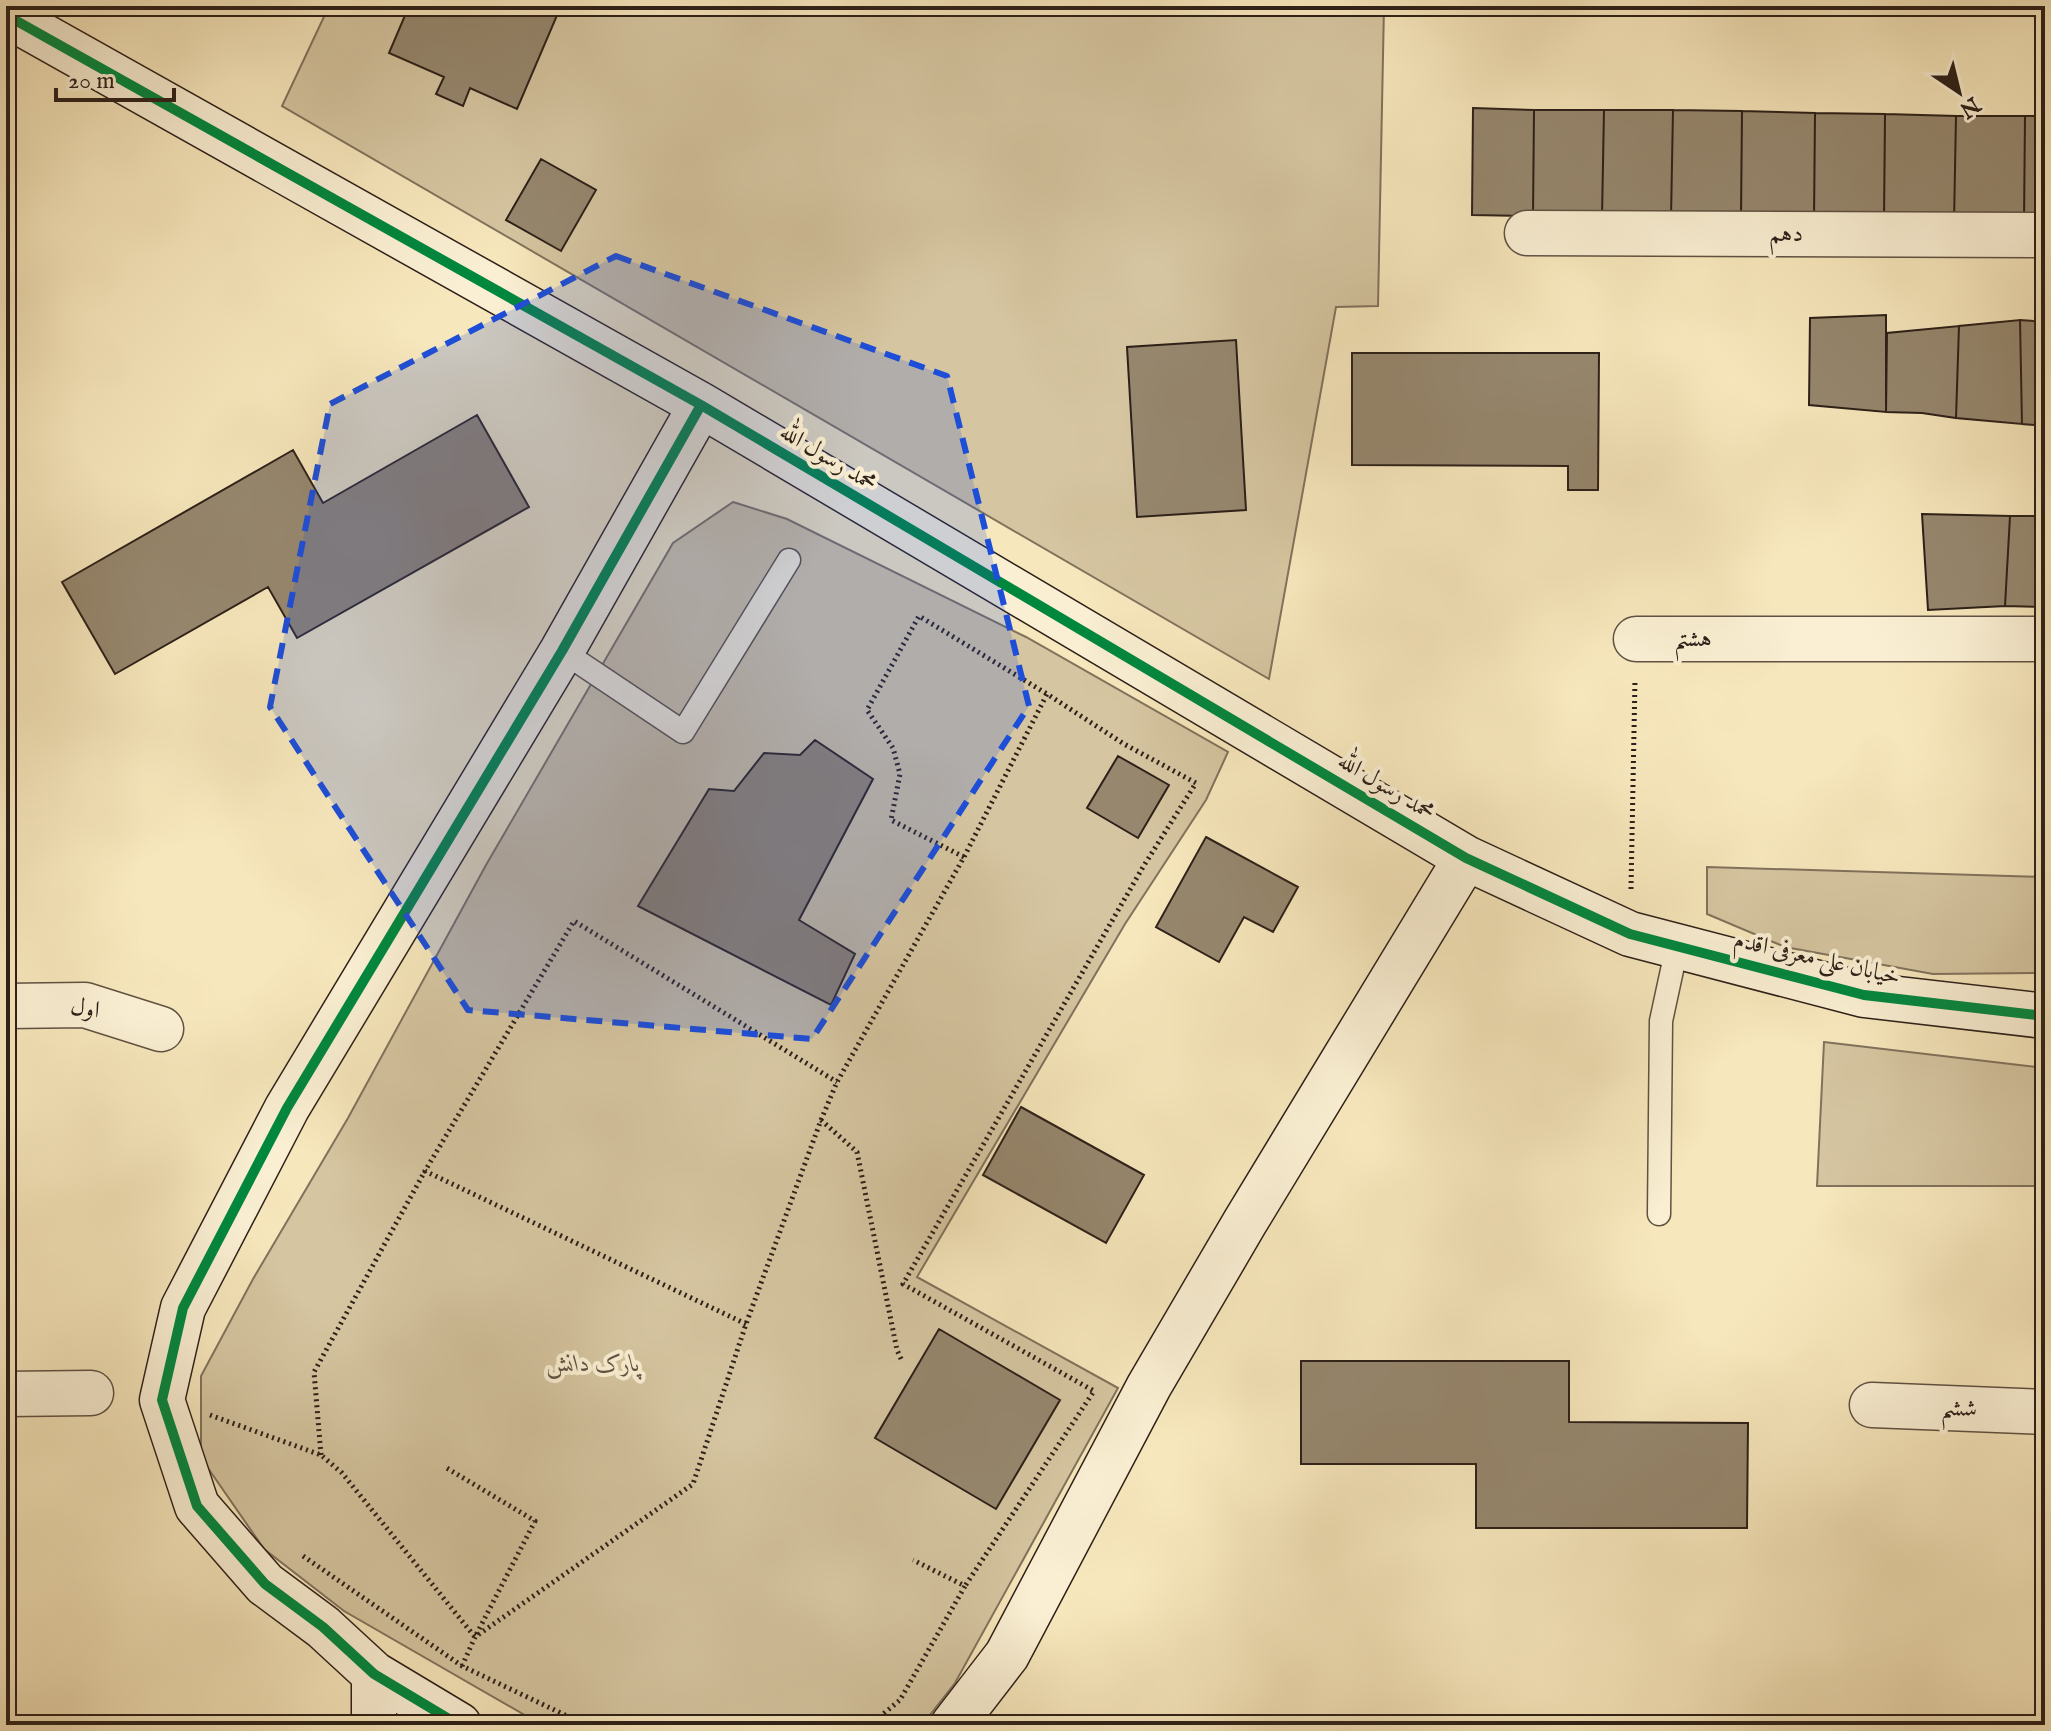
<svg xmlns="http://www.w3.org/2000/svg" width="2051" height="1731" viewBox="0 0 2051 1731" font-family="'IM FELL English',Amiri,serif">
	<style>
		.green { fill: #d5c5a0; stroke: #81725c; stroke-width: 2 }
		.building { fill: #96876e; stroke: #2d2019; stroke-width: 2 }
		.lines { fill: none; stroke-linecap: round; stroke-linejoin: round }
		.lane-casing { stroke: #605242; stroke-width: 25 }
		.street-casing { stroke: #605242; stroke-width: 47 }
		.secondary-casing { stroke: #2d2019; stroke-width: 47 }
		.path { stroke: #2d2019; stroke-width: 5; stroke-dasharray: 2 4; stroke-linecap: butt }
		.lane { stroke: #faefd3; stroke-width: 22 }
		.street { stroke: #faefd3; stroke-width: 44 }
		.secondary { stroke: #faefd3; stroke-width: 44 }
		.cycleway-casing { stroke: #faefd3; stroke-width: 15 }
		.cycleway { stroke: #00873e; stroke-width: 10 }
		.marked { fill: #1d4ed8; fill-opacity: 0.2; stroke: #1d4ed8; stroke-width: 6; stroke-dasharray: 16 10; stroke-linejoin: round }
		.labels { text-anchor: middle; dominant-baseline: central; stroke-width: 8; stroke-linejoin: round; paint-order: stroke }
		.street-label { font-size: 24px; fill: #2d2019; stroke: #faefd3 }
		.park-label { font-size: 24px; font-style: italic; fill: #5f5242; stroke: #faefd3 }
	</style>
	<rect width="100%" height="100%" fill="#f7e7bc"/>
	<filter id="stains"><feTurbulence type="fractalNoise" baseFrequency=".0025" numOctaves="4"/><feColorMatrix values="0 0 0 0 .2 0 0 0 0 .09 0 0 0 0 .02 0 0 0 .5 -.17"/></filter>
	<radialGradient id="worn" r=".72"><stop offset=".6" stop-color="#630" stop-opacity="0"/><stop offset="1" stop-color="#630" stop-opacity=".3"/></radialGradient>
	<path class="green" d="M329,6h1055l-6,300 -42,1 -67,372 -987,-573z
		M733,502l54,17 239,118 202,115 -22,48 -81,124 -208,353 201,111 -163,295 -33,42h-380l-198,-114 -80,-62 -63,-91v-82l52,-97 95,-161 138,-253 187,-322z
		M1707,867l338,10v96l-112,1 -148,-27 -78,-33z
		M1824,1042l221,26v118h-228z"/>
	<path class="building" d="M409,6h152l-44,103 -47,-21 -7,18 -27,-12 8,-17 -55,-24z
		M1473,108l61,2 -1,106 -61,-1z
		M1534,110h70l-2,107 -69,-1z
		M1604,110h69l-2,108 -69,-1z
		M1673,110l69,1 -1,107h-70z
		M1742,111l73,2 -1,107 -73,-2z
		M1815,113l70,1 -1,107 -70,-1z
		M1885,114l71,2 -2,107 -70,-2z
		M1956,116h69l-1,107h-70z
		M2025,116h20v107h-21z
		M541,159l55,31 -35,61 -55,-31z
		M1886,315v97l-77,-7 1,-87z
		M2020,320l2,104 -66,-6 3,-92z
		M2020,320l25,2v104l-23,-2z
		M1959,326l-3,92 -34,-5 -36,-1 1,-79z
		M1236,340l10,170 -109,7 -10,-170z
		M1352,353h247l-1,137h-30v-24l-216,-1z
		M477,415l52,92 -232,131 -29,-51 -153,87 -53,-92 231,-132 30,53z
		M1922,514l88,2 -5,90 -77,4z
		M2010,516h35v91l-40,-1z
		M815,740l58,39 -74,141 56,34 -24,51 -193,-99 71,-117 25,2 30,-38 36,2z
		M1118,756l51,29 -31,53 -51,-30z
		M1206,837l92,50 -25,45 -29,-15 -25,45 -63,-35z
		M1021,1107l123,68 -38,68 -123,-68z
		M939,1329l121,71 -64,109 -121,-71z
		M1301,1361h268v61l179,1 -1,105h-271v-64h-175z"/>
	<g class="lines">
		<g class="lane-casing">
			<path id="lane" d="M562,651l121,81 106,-172
				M1659,1214l2,-193 16,-74"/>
		</g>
		<g class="street-casing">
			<path id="street" d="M1527,233l518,2
				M1636,639h409
				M6,1006l79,-1 76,24
				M6,1394l85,-1
				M1872,1405l173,7"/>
		</g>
		<g class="secondary-casing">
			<path id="secondary" d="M6,15l695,390 765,453 164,76 234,61 181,21
				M374,1674v51
				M459,1725l-85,-51 -51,-47 -58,-43 -68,-78 -35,-106 21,-92 104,-200 275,-457 139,-246
				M953,1725l54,-70 142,-269 96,-164 221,-364"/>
		</g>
		<path class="path" d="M964,857l-73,-37 9,-46 -7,-26 -26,-38 52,-94 128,78
			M1631,889l4,-210
			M821,1120l16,-38 127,-225 83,-163 77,50 72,39 -53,84 -240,417 191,107 -129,195
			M746,1324l-321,-153 149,-250 263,161
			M210,1415l111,40 21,18 133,164 60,-116 -90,-54
			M321,1455l-7,-83 111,-201
			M303,1556l159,110 124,59
			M462,1666l13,-29 218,-153 53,-160 75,-204 36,32 40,198 5,11
			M870,1725l30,-25 65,-114 -52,-26"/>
		<use href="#lane" class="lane"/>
		<use href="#street" class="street"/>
		<use href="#secondary" class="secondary"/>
		<g class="cycleway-casing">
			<path id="cycleway" d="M6,15l695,390 765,453 164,76 234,61 181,21
				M459,1725l-85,-51 -51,-47 -58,-43 -68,-78 -35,-106 21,-92 104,-200 275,-457 139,-246"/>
		</g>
		<use href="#cycleway" class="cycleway"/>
	</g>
	<path class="marked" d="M616,256l331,120 82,330 -217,333 -344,-29 -198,-303 60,-303z"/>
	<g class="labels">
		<g class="street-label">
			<text x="1786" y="234">دهم</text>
			<text transform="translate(828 458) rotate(31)">محمد رسول الله</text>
			<text x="1693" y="639">هشتم</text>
			<text transform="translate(1386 787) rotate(31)">محمد رسول الله</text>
			<text transform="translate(1817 959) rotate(13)">خیابان علی معرفی اقدم</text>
			<text transform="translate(85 1009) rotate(9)">اول</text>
			<text transform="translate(1959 1409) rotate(2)">ششم</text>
		</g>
		<g class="park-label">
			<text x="593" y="1364">پارک دانش</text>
		</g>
	</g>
	<rect width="2051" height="1731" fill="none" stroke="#f7e7bc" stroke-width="32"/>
	<rect x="8" y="8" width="2035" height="1715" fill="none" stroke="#2d2019" stroke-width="4"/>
	<rect x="16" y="16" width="2019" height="1699" fill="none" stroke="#2d2019" stroke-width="2"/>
	<g transform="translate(1959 92) rotate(145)" stroke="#faefd3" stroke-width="6" paint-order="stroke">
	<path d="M0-6L14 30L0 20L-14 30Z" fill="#2d2019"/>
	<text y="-12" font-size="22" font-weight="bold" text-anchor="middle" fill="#2d2019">N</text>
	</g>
	<path d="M56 88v12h118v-12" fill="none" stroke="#2d2019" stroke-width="4"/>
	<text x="68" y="88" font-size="24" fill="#2d2019" stroke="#faefd3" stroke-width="6" paint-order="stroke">20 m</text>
	<rect width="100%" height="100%" filter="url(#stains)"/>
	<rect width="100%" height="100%" fill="url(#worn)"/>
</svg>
